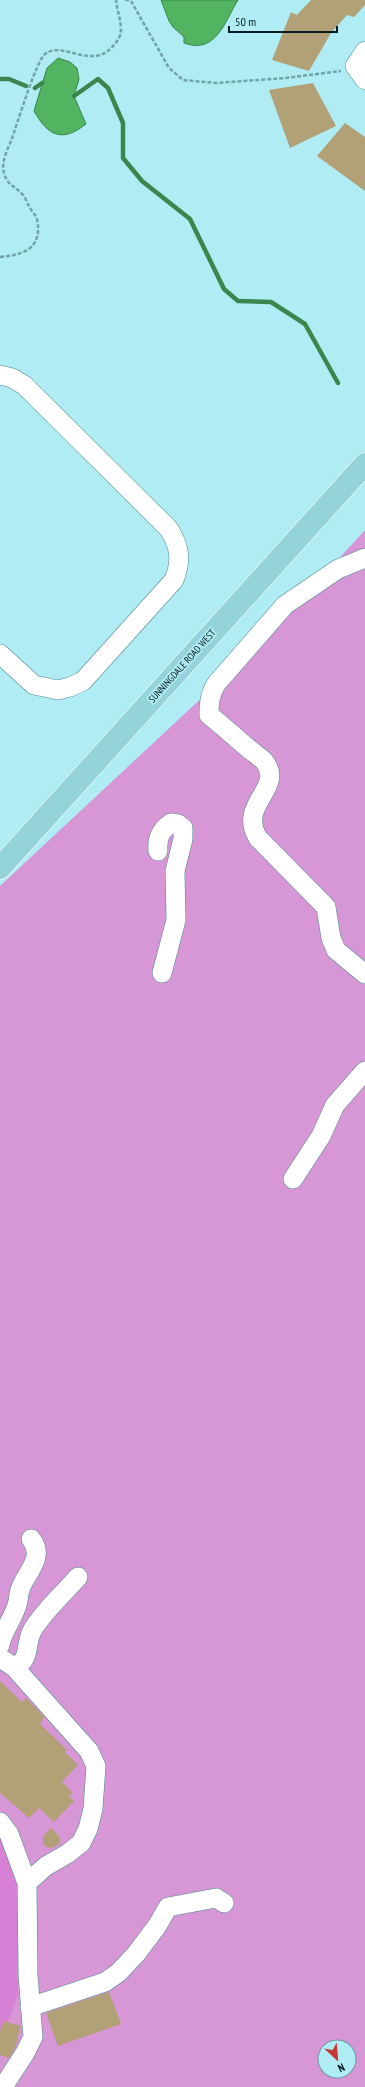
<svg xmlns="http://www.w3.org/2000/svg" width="365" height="2087" viewBox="0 0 365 2087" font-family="'PT Sans Narrow',sans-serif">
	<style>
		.green { fill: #d796d6; fill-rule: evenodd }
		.forest { fill: #d681d6 }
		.water { fill: #52b461; stroke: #3b864d }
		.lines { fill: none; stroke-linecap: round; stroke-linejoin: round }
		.stream { stroke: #3b864d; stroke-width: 4.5 }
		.building { fill: #b2a076 }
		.minor-casing { stroke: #4c858d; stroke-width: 20 }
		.major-casing { stroke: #fff; stroke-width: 23 }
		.path { stroke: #73a2a9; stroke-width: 2.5; stroke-dasharray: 4 2; stroke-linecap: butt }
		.minor { stroke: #fff; stroke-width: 19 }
		.major { stroke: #95d3da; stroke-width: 22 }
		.labels { text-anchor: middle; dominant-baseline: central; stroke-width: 3.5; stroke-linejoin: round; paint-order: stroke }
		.street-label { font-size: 10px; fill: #041c1f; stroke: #b0ecf4 }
	</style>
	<rect width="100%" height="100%" fill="#b0ecf4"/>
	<path class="green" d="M365,530v1557h-365v-1201l268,-250zM325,2047h24v24h-24z"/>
	<path class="forest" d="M0,1829l19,56 -1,109 -18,51z"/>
	<path class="water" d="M161,0h77c-13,21 -22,55 -54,43v-6l-11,-10 -4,-6z
		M58,58l12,4 7,6 2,11 -5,17 12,28c-24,19 -38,12 -52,-13l13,-43z"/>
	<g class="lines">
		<path class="stream" d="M0,79h9l17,7
			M35,88l7,-5
			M74,96l24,-17 10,9 15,35v35l19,23 48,38 34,70 14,12 33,1 34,22 33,59"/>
	</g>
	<path class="building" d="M311,0h54v5l-11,12 -7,-2 -16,18 -22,38 -37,-11 19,-48 6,3z
		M313,83l23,43 -46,22 -21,-58z
		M345,123l20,14v54l-48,-35z
		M0,1681l22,21 4,-4 18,19 -4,7 27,26 -2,2 13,13 -16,17 11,11 -4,4 5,4 -20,21 -15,-14 -10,10 -29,-25z
		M51,1828l8,8 1,7 -5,4 -7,1 -5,-4v-8z
		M109,1992l12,32 -63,22 -12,-33z
		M4,2021l17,5 -6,22 -6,10 -9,-3v-24z"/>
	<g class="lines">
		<g class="minor-casing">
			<path id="minor" d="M365,51l-10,15 10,14
				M0,375l12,3 12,7 144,143c12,18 14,32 6,52l-91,101 -13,6 -12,3 -24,-5 -34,-31
				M365,558l-27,11 -53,36 -68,78c-7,10 -8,20 -8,32 14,11 27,23 40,34 5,4 11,8 15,12 22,27 -27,43 -6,77l68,69 5,31 5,12 29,24
				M158,851c-1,-13 2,-20 13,-28l7,1 5,4v11l-8,32 1,49 -14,53
				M293,1179l28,-43 14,-31 30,-34
				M0,1645c2,-13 13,-26 17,-40 2,-5 1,-10 3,-15 5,-17 26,-32 11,-51
				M0,1658l14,9c17,-6 11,-23 18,-36 9,-17 33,-39 46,-54
				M14,1667l75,84 7,15 -3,43 -5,20 -7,14 -14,11 -21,12 -19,17
				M0,1822l9,12 18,49 1,92 5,62 -8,16 -22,34
				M30,2007l75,-25 13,-9 18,-19 21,-28 11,-19 48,-9 8,5"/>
		</g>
		<g class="major-casing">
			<path id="major" d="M0,868l365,-404"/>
		</g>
		<path class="path" d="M125,0h6
			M131,1l38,67 14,12 33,3 70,-5 55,-7
			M0,257c24,-2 43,-9 37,-38 -1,-4 -6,-8 -8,-13 -2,-3 -3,-8 -6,-11 -7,-9 -15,-8 -19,-22 -3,-10 3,-23 7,-32 6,-16 25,-80 34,-87 18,-14 47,17 68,-8 4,-4 8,-10 8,-16 0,-10 -4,-20 -5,-30"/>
		<use href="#minor" class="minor"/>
		<use href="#major" class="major"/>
	</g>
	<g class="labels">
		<g class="street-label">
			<text transform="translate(182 666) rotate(-48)">SUNNINGDALE ROAD WEST</text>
		</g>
	</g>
	<g transform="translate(337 2059) rotate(154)"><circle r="19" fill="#b0ecf4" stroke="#6b999f"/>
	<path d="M0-3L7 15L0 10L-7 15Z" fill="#c73934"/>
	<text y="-6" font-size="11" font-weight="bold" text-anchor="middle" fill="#041c1f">N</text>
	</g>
	<path d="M229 26v6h108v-6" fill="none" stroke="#041c1f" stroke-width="2"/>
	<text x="235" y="26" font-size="12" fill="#041c1f" stroke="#b0ecf4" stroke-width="3" paint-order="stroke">50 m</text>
</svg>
